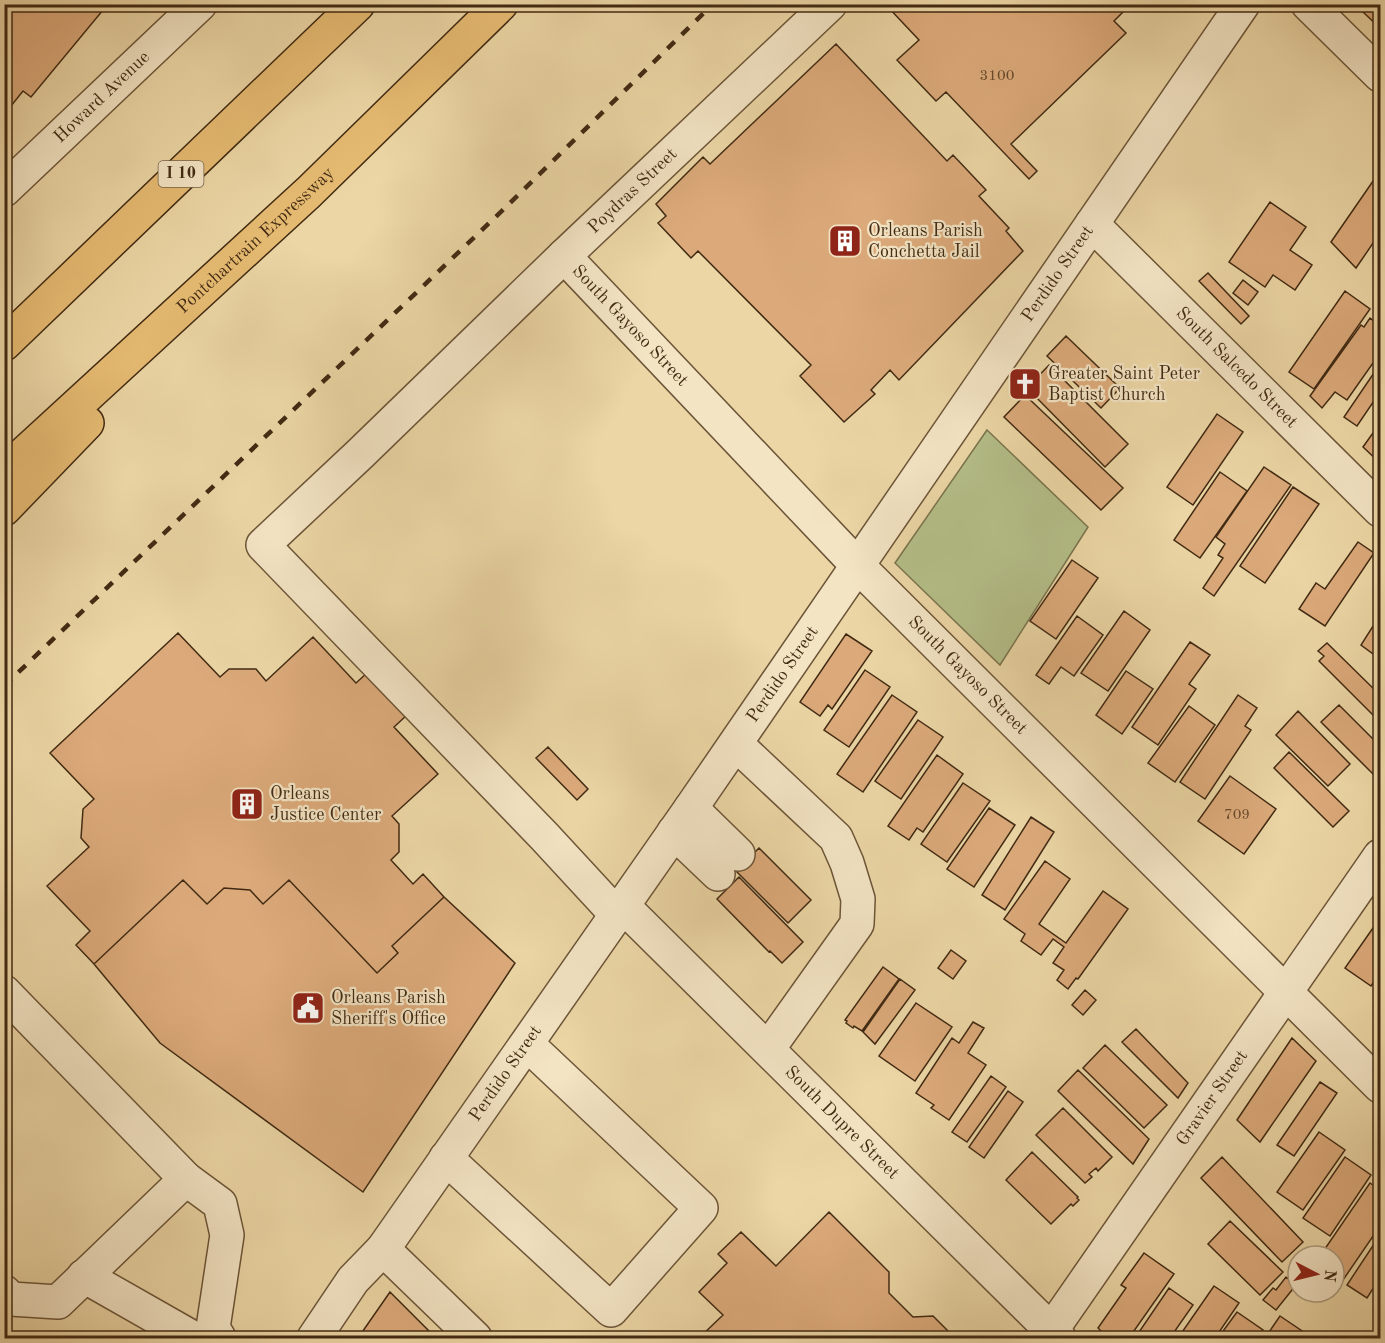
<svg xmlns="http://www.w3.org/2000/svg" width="1385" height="1343" viewBox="0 0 1385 1343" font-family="'Old Standard TT',serif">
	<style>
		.green { fill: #b4be88; stroke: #7a744e; stroke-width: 1.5 }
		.building { fill: #dcaa7a; stroke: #412a13; stroke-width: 1.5 }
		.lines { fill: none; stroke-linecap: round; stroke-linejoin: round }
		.minor-casing { stroke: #6c5538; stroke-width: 36 }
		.highway-casing { stroke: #412a13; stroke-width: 36 }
		.minor { stroke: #f3e4c4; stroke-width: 33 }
		.highway { stroke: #e6bb72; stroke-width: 33 }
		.rail { stroke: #412a13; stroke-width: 4.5; stroke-dasharray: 10 10; stroke-linecap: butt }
		.labels { text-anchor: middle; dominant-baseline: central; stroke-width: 4.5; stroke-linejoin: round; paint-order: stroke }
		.number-label { font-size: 15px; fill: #684a2d }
		.shield { fill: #f3e4c4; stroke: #766248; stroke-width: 1.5 }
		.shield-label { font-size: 16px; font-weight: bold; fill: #412a13 }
		.street-label { font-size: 18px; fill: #412a13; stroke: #f3e4c4 }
		.poi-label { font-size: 18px; fill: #412a13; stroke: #f3e4c4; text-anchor: start }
	</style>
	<rect width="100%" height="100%" fill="#ecd6a5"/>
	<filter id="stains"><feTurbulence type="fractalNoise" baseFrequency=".00333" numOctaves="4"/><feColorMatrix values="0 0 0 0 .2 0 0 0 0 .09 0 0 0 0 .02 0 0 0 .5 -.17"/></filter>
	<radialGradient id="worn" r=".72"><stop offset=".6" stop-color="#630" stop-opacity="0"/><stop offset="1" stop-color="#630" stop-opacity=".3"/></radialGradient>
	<path class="green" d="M987,430l101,97 -88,138 -105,-102z"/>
	<path class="building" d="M4,4h104l-77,93 -8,-6 -12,15 -7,-5z
		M1097,4l4,4 3,-4h27l-17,17 12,12 -115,111 26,27 -8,8 -83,-87 -10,9 -39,-41 22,-20 -33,-35z
		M1371,4l9,10v14l-17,-16z
		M836,44l111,117 6,-6 33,35 -7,6 30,32 -3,3 17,20 -124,129 -9,-10 -19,20 4,4 -31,28 -44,-46 11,-11 -113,-114 -7,7 -33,-35 8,-7 -10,-12 47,-47 7,7z
		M1380,171v62l-24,35 -25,-26z
		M1270,202l36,25 -16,23 22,15 -17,25 -22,-15 -8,12 -36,-25z
		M1208,273l41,43 -8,8 -42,-43z
		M1243,280l15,12 -10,13 -15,-12z
		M1345,291l25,18 -56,80 -25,-17z
		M1370,318l10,8 -5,7 5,5v15l-33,47 -12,-8 -13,16 -12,-12 51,-71 3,2z
		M1066,336l54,52 -19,20 -54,-52z
		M1380,364v28l-23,34 -13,-9z
		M1049,365l79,79 -23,23 -78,-79z
		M1025,395l98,93 -22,22 -97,-93z
		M1217,414l26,18 -50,73 -26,-18z
		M1380,423v40l-17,-16z
		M1264,467l27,18 -77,111 -11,-8 20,-30 -5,-3 7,-11 -9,-7z
		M1220,472l27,19 -47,67 -26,-18z
		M1293,487l26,17 -54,79 -25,-17z
		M1358,542l16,11 -49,73 -26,-17 17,-26 9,6z
		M1072,560l26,18 -42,61 -26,-18z
		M1124,611l26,19 -42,61 -27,-18z
		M1380,615v44l-19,-14z
		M1077,616l26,19 -29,41 -13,-9 -12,17 -13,-9z
		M178,633l42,44 9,-8h27l10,12 47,-44 43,46 11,-10 40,42 -13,12 44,47 -46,42 7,8v28l-8,8 22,24 10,-10 21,23 -52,49 6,7 -21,20 -88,-93 -26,24 -13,-14 -26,-2 -17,16 -24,-24 -89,84 -18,-19 14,-14 -43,-45 42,-39 -8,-9 2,-29 11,-10 -44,-46z
		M846,634l26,17 -40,58 -4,-4 -8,11 -20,-14z
		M1190,642l20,13 -21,29 7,5 -38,56 -26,-18z
		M1327,643l53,52v27l-61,-61 5,-5 -6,-5z
		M865,670l25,17 -41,60 -25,-17z
		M1126,671l27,18 -31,45 -26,-19z
		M892,695l25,17 -54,80 -26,-18z
		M1238,695l19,13 -12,18 6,4 -46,69 -25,-17z
		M1339,705l41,41v26l-4,5 -55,-55z
		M1189,706l26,19 -40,57 -27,-19z
		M1298,711l52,53 -22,22 -52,-51z
		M918,720l25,17 -42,62 -26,-18z
		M548,747l40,42 -11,11 -41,-42z
		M1289,752l60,59 -16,16 -59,-59z
		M937,755l26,19 -40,58 -6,-4 -8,12 -21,-14z
		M1230,776l46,33 -32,45 -46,-33z
		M963,783l27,18 -43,61 -26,-18z
		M989,808l26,17 -41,62 -27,-18z
		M1031,817l23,15 -49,78 -23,-15z
		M759,848l52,52 -23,23 -52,-52z
		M1045,861l25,18 -31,45 27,19 37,-52 25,18 -50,70 -2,-1 -8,11 -11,-9 7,-10 -11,-7 11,-16 -11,-8 -12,16 -20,-14 4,-7 -21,-15z
		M739,877l64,65 -21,21 -12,-12 -1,1 -52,-53z
		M183,880l24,24 17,-16 26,2 13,14 26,-24 88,93 21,-20 -6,-7 52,-49 71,66 -152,229 -203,-149 -66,-79z
		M1380,918v55l-9,13 -26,-18z
		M951,950l15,11 -13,18 -15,-11z
		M883,967l16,12 -37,52 -8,-5 -1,2 -7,-5 1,-2 -2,-1z
		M900,979l15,11 -40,54 -12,-12z
		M1085,990l11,10 -13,15 -11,-10z
		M916,1003l36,24 -37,54 -36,-25z
		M973,1022l11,6 -16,25 18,12 -37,55 -18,-12 3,-3 -18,-12 36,-55 7,5z
		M1136,1029l52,54 -10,15 -56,-56z
		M1292,1038l24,23 -56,81 -23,-22z
		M1105,1045l62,60 -23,23 -61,-60z
		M1078,1070l71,69 -16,25 -75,-73z
		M991,1076l15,11 -39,55 -15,-10z
		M1320,1082l17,11 -43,63 -17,-11z
		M1008,1091l15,11 -39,56 -15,-11z
		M1063,1108l49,49 -14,14 -2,-3 -7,6 3,3 -7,6 -49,-48z
		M1319,1132l26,18 -42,60 -26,-18z
		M1032,1152l46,45 -1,1 2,2 -6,6 -2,-2 -20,20 -45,-44z
		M1222,1157l81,85 -21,20 -81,-84z
		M1345,1157l26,18 -41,61 -27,-18z
		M1370,1183l10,7v36l-37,54 -9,-6v-18h-14z
		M829,1212l60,60v21l24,24 20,-1 22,22h-256l24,-23 -24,-23 28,-29 -9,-9 23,-22 35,34z
		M1230,1221l53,51 -23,23 -52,-51z
		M1380,1235v56l-6,-4 -7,11 -20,-13z
		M1144,1253l30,21 -45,64h-21l-10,-10 28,-40 -5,-3z
		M1286,1277l10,8 -20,25 -13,-10 10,-12 3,2z
		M1214,1286l25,17 -24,35h-37z
		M1169,1288l24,17 -23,33h-35z
		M390,1292l46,46h-78z
		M1237,1312l26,18 -6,8h-39z
		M1280,1316l25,17 -4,5h-36z"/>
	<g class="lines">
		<g class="minor-casing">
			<g id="minor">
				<path d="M1308,4l72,71"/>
				<path id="s1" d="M4,190l196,-186"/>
				<path id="s2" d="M1092,224l288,286"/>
				<path id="s3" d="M564,256l294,310 522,520"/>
				<path d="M736,744l100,94 11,25 11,36 -1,25 -89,125"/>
				<path d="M691,808l47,46"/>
				<path d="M674,832l44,42"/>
				<path id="s4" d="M623,906l436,432"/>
				<path id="s5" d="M617,915l-73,-79 -281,-291 97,-91 204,-198 266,-252"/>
				<path d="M4,992l182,187 34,25 7,31 -14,93 6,10"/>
				<path d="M446,1158l165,152 90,-102 -174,-164"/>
				<path d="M383,1249l92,89"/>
				<path d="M84,1276l109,62"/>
				<path d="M4,1292l7,7 47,3 128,-123"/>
				<path id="s6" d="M314,1338l39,-58 30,-31 308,-441 552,-804"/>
				<path id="s7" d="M1046,1338l334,-482"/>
			</g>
		</g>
		<g class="highway-casing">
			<g id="highway">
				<path d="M4,344l354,-340"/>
				<path id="s8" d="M4,472l305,-280 192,-188"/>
				<path d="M4,509l83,-86"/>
			</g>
		</g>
		<use href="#minor" class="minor"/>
		<use href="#highway" class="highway"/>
		<path class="rail" d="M4,686l502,-479 207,-203"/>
	</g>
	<defs>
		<g id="building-square" transform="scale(1.725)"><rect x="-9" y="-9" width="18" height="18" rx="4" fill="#8f2418" stroke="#f3e4c4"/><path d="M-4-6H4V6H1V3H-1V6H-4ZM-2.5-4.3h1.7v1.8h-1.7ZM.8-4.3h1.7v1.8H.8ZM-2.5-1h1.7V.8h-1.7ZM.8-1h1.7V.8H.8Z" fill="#fff"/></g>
		<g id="church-square" transform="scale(1.725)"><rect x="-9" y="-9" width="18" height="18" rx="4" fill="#8f2418" stroke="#f3e4c4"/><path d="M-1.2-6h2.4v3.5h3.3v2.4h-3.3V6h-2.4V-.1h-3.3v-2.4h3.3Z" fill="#fff"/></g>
		<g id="civic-square" transform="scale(1.725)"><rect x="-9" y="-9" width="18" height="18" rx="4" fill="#8f2418" stroke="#f3e4c4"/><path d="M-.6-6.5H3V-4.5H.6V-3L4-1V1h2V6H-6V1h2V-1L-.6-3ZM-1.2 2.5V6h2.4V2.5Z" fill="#fff"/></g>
	</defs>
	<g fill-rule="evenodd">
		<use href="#building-square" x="845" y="241"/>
		<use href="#church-square" x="1025" y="384"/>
		<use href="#building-square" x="247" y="804"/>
		<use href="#civic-square" x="308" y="1008"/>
	</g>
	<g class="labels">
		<g class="number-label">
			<text x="997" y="76">3100</text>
			<text x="1237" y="815">709</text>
		</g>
		<rect class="shield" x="158.5" y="161" width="45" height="26" rx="4.5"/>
		<g class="shield-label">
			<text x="181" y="174">I 10</text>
		</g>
		<g class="street-label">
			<text stroke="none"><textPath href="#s1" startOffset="135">Howard Avenue</textPath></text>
			<text stroke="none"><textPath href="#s5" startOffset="1024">Poydras Street</textPath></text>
			<text stroke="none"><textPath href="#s8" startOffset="342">Pontchartrain Expressway</textPath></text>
			<text stroke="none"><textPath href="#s6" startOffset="1299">Perdido Street</textPath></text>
			<text stroke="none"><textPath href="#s3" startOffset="96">South Gayoso Street</textPath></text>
			<text stroke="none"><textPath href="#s2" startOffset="204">South Salcedo Street</textPath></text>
			<text stroke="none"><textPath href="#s6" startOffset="813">Perdido Street</textPath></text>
			<text stroke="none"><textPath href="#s3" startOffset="582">South Gayoso Street</textPath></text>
			<text stroke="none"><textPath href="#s6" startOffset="327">Perdido Street</textPath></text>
			<text stroke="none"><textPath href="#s7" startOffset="292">Gravier Street</textPath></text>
			<text stroke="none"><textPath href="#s4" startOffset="308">South Dupre Street</textPath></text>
		</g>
		<g class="poi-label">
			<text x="868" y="231">Orleans Parish<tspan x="868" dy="21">Conchetta Jail</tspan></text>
			<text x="1048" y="374">Greater Saint Peter<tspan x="1048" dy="21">Baptist Church</tspan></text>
			<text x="270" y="794">Orleans<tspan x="270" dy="21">Justice Center</tspan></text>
			<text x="331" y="998">Orleans Parish<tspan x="331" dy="21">Sheriff's Office</tspan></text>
		</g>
	</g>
	<rect width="1385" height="1343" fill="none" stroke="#ecd6a5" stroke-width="24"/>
	<rect x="6" y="6" width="1373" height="1331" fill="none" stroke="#412a13" stroke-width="3"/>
	<rect x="12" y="12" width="1361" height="1319" fill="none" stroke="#412a13" stroke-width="1.5"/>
	<g transform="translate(1316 1274) rotate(97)"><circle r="28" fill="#f3e4c4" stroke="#ac9a7d" stroke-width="1.5"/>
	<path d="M0-4.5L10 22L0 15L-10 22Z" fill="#8f2418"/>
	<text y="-9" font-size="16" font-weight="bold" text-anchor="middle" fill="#412a13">N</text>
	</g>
	<rect width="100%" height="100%" filter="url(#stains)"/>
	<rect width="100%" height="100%" fill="url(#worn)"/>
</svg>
